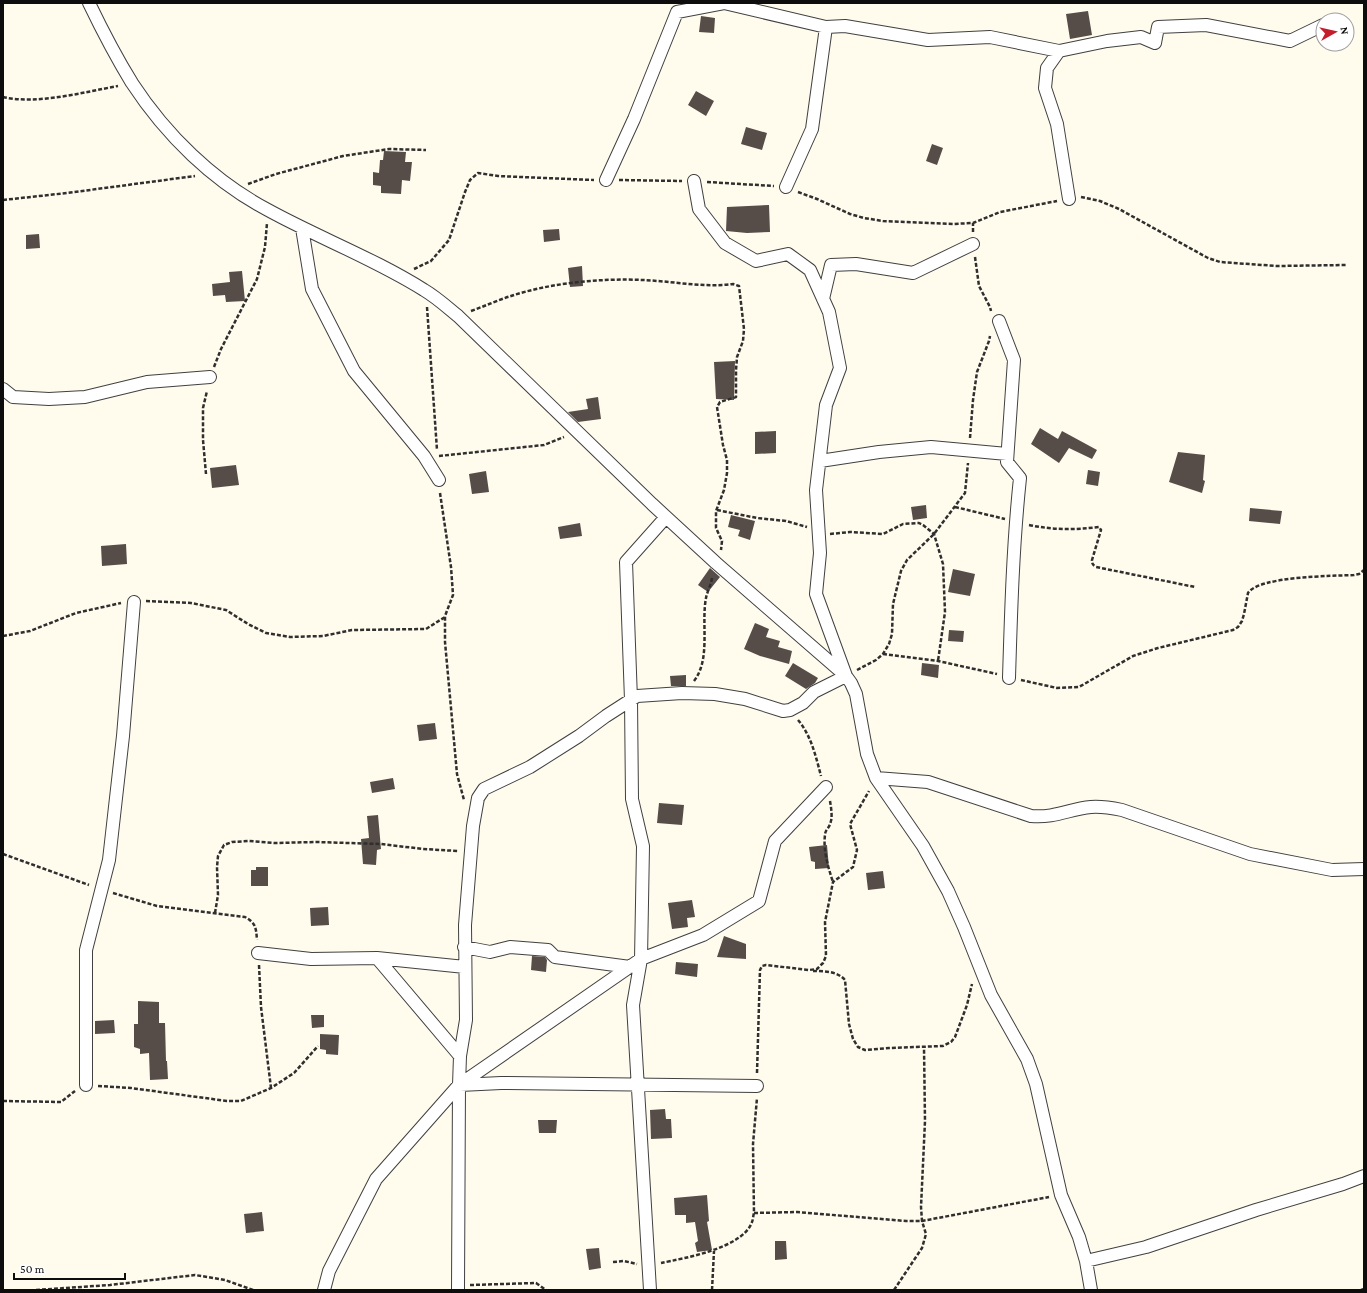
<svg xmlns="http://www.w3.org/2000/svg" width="1367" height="1293" viewBox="0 0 1367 1293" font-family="'Crimson Pro',serif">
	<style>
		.building { fill: #564d49 }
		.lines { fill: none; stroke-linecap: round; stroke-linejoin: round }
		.street-casing { stroke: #404040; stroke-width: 14 }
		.path { stroke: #2f2f2f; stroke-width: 2.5; stroke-dasharray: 4 2; stroke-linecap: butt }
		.street { stroke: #fff; stroke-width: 12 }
	</style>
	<rect width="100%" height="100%" fill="#fffbed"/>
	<path class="building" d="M1088,11l4,24 -22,4 -4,-25z
		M701,16l14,2 -1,15 -15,-1z
		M696,91l18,10 -8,15 -18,-11z
		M746,127l21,6 -5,17 -21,-6z
		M932,144l11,4 -6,17 -11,-4z
		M384,151l22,1 -1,10h7l-2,19 -8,-1 -1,14 -20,-1v-7l-8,-1v-13l6,1 1,-13h3z
		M769,205l1,27 -23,1 -21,-2 1,-24z
		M559,229l1,11 -16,2 -1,-12z
		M39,234l1,14 -14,1v-14z
		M582,266l1,20 -13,1 -2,-19z
		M242,271l3,30 -19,1 -1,-7 -12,1 -1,-12 18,-2 -1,-10z
		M735,361l-1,39 -18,-1 -2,-37z
		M598,397l3,22 -23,3 -10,-10 20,-3 -2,-10z
		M1040,428l18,11 4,-8 35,19 -5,9 -23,-11 -10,15 -28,-19z
		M776,431v22l-21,1v-22z
		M1178,452l27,3 -2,25 2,1 -3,12 -33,-11z
		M236,465l3,20 -27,3 -2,-20z
		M1088,470l12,2 -2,14 -12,-2z
		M486,471l3,21 -17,2 -3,-20z
		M926,505l1,13 -14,2 -2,-13z
		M1250,508l32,3 -2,13 -31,-3z
		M731,515l24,6 -5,19 -12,-4 2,-6 -12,-3z
		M580,523l2,13 -22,3 -2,-12z
		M126,544l1,20 -25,2 -1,-20z
		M710,568l10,9 -12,15 -10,-7z
		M953,569l22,5 -5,22 -22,-4z
		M755,623l14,6 -3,8 14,4 -2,6 14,4 -3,13 -29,-8 -16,-7z
		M949,630l15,1 -1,11 -15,-1z
		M793,663l25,15 -3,5 -9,6 -21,-13z
		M922,663l17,2 -1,13 -17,-3z
		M686,675v11h-15l-1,-10z
		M435,723l2,16 -18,2 -2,-16z
		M393,778l2,11 -23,4 -2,-11z
		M659,803l25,2 -2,20 -25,-2z
		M378,815l3,34 -4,1 -1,15 -13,-1 -2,-25 8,-1 -2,-22z
		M827,845l2,23 -14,1v-7l-4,-1 -2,-14z
		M256,867h12v19h-17v-16h5z
		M883,871l2,17 -17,2 -2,-17z
		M692,900l3,17 -8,1 1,9 -16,2 -4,-26z
		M328,907l1,18 -18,1 -1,-18z
		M724,936l22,8v15l-29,-2z
		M532,956l13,1 2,3 -1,12 -15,-2z
		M676,962l22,2 -1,13 -22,-3z
		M138,1001l21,1v21h6l1,38h1l1,18 -18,1 -1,-27 -9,1v-5l-6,-2v-23h4z
		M311,1015h13v12l-12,1z
		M114,1020l1,13 -20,1v-13z
		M320,1034l19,1 -1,20 -12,-1v-4l-6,-1z
		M665,1109l1,10h5l1,19 -21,1 -1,-29z
		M538,1120h19l-1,13h-17z
		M707,1195l2,26 -2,1 5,28 -15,2 -2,-9 3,-2 -3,-19 -9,1v-8h-11l-1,-17z
		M262,1212l2,19 -18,2 -2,-19z
		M775,1241h11l1,18 -12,1z
		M599,1248l2,20 -12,2 -3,-21z"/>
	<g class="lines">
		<g class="street-casing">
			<path id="street" d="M89,3c13,27 27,54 43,80 34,52 81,98 136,127 51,28 107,49 156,80 12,7 23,17 34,26l194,188 64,59 130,113 5,7 5,11 11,60 9,24 47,68 25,45 16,36 27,68 36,64 9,25 25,111 18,42 7,24 5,29
				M606,180l28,-61 43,-107 47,-9 102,24 19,-1 83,14 62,-3 69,14
				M786,187l26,-58 14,-102
				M1069,199l-12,-75 -12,-36 2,-20 12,-17 48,-10 34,-4 14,6 3,-16 48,-2 84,16 33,-16
				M302,228l10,61 42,82 70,85 15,24
				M823,299l8,-34 25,-1 57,9 60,-29
				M999,321l15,39 -7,102 13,16c-7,66 -9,133 -11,200
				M3,389l10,8 36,2 36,-2 62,-15 63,-5
				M820,461l59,-9 52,-5 76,7
				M876,778l52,4 103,34c25,2 38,-7 60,-9 11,-1 21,1 31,3l128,44 82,16 32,-1
				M464,947l26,5 20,-5 38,3 7,7 75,10
				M258,953l53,6 66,-1 88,9
				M377,958l83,98
				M86,1085v-135l23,-90 14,-124 11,-134
				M460,1085l41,-2 256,3
				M1086,1261l60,-14 110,-37 87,-26 21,-8
				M324,1290l5,-19 47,-92 83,-94 182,-126 62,-24 56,-34 16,-60 51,-54
				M458,1290l1,-205 1,-29 6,-36 -1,-95 8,-99 5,-28 6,-9 46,-22 49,-31 27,-20 31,-20 45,-3 33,1 30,5 38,12 7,-1 13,-7 11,-11 32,-16 -30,-82 4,-41 -4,-63 10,-85 14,-37 -11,-56 -19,-42 -22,-16 -32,7 -31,-18 -26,-34 -5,-28
				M650,1290l-17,-285 8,-46 2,-113 -11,-47 -1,-99 -5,-138 40,-45"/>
		</g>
		<path class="path" d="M3,97c34,8 81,-5 115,-11
			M619,180l63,1
			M707,182l67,4
			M248,184l28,-10 67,-18 46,-7 37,1
			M798,192l19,7 33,15 14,4 19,3 70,3 20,-1 27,-11 57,-11
			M1081,197l19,4 19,8 89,49 12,4 57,4 69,-1
			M3,200l64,-7 128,-17
			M973,232v-9
			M975,257l4,29 11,21 1,4
			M414,269l17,-8 18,-21 16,-48 5,-12 8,-7 20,3 96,4
			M427,307l10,143
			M471,311c14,-5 27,-11 40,-15 39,-13 90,-18 131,-16 30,1 61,8 91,4l6,2 5,43 -1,12 -6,16 -1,13v27l-16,5 -3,5 6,38 4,15v13l-3,17 -8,21v17l6,13 -1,9
			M214,367l7,-18 36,-70 8,-32 2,-24
			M970,438l3,-38 4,-28 12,-31 1,-5
			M439,456l105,-11 20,-8
			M206,474l-3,-34v-32l4,-17
			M440,493l11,74 2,28 -8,21v26l12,132 7,26
			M955,507l50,12
			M717,510l40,8 29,3 21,6
			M1029,525c24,5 46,5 70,2l2,3 -9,30c0,4 1,5 4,7l99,20
			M830,534l20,-2 33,2 20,-10 16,-1 4,2 11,9 9,30 2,48 -7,49
			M146,601l45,2 35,7 22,14 18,9 24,4 33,-1 29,-6 74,-1 19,-12
			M3,636l27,-5 46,-18 45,-10
			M883,654l55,7 59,13
			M857,670l19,-10 7,-6 6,-10 3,-10 1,-30 8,-33 6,-11 27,-26 31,-41 3,-30
			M1021,680l36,8 22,-1 54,-31 25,-8 75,-18 5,-3 4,-6 2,-7 4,-21c11,-17 85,-17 106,-18l5,-1 5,-4
			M694,681c17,-22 7,-57 12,-83 1,-6 5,-13 6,-20
			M798,720c13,15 18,37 23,56
			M830,801c1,6 3,17 0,23 -1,4 -5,6 -5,11 -2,15 3,32 8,47
			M3,854l86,31
			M113,893l44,13 88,11c11,6 11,11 12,23
			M215,913l3,-18 -1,-28 1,-11 6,-11 8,-3 17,-1 26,2 42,-1 64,2 42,5 35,2
			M259,965l2,42 10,81
			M813,971c11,0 24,0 32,9l4,44 4,15 5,8 7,3 24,-2 54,-2 8,-4 4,-5 12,-32 5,-21
			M757,1073l3,-103 2,-4 4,-1 43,5 8,-1 6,-6 3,-7 -1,-34 8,-40 20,-15 4,-17 -7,-26 19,-33
			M98,1086l33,2 96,13h14l30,-13 23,-15 24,-27
			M3,1101l58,1 14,-11
			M754,1213l43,-1 109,9h16l127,-24
			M613,1262l11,-1 13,3
			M661,1263c24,-5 82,-15 91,-41 1,-2 1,-6 2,-9l-1,-69 4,-46
			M470,1285l66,-2 10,7
			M36,1290l74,-5 85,-10 30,5 28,10
			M712,1290l2,-39
			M894,1290l28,-42 4,-14 -4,-13 -1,-14 4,-86 -1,-74
			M1361,1290l3,-1"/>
		<use href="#street" class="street"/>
	</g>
	<rect width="1367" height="1293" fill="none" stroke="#0d0d0d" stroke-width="8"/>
	<g transform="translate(1335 32) rotate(82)"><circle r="19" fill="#ffffff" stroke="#9e9e9e"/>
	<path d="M0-3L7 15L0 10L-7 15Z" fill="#c41e2c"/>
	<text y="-6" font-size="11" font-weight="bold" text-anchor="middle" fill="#0d0d0d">N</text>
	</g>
	<path d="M14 1273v6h111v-6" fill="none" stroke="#0d0d0d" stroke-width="2"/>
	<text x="20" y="1273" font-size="12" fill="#0d0d0d" stroke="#ffffff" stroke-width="3" paint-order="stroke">50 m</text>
</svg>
